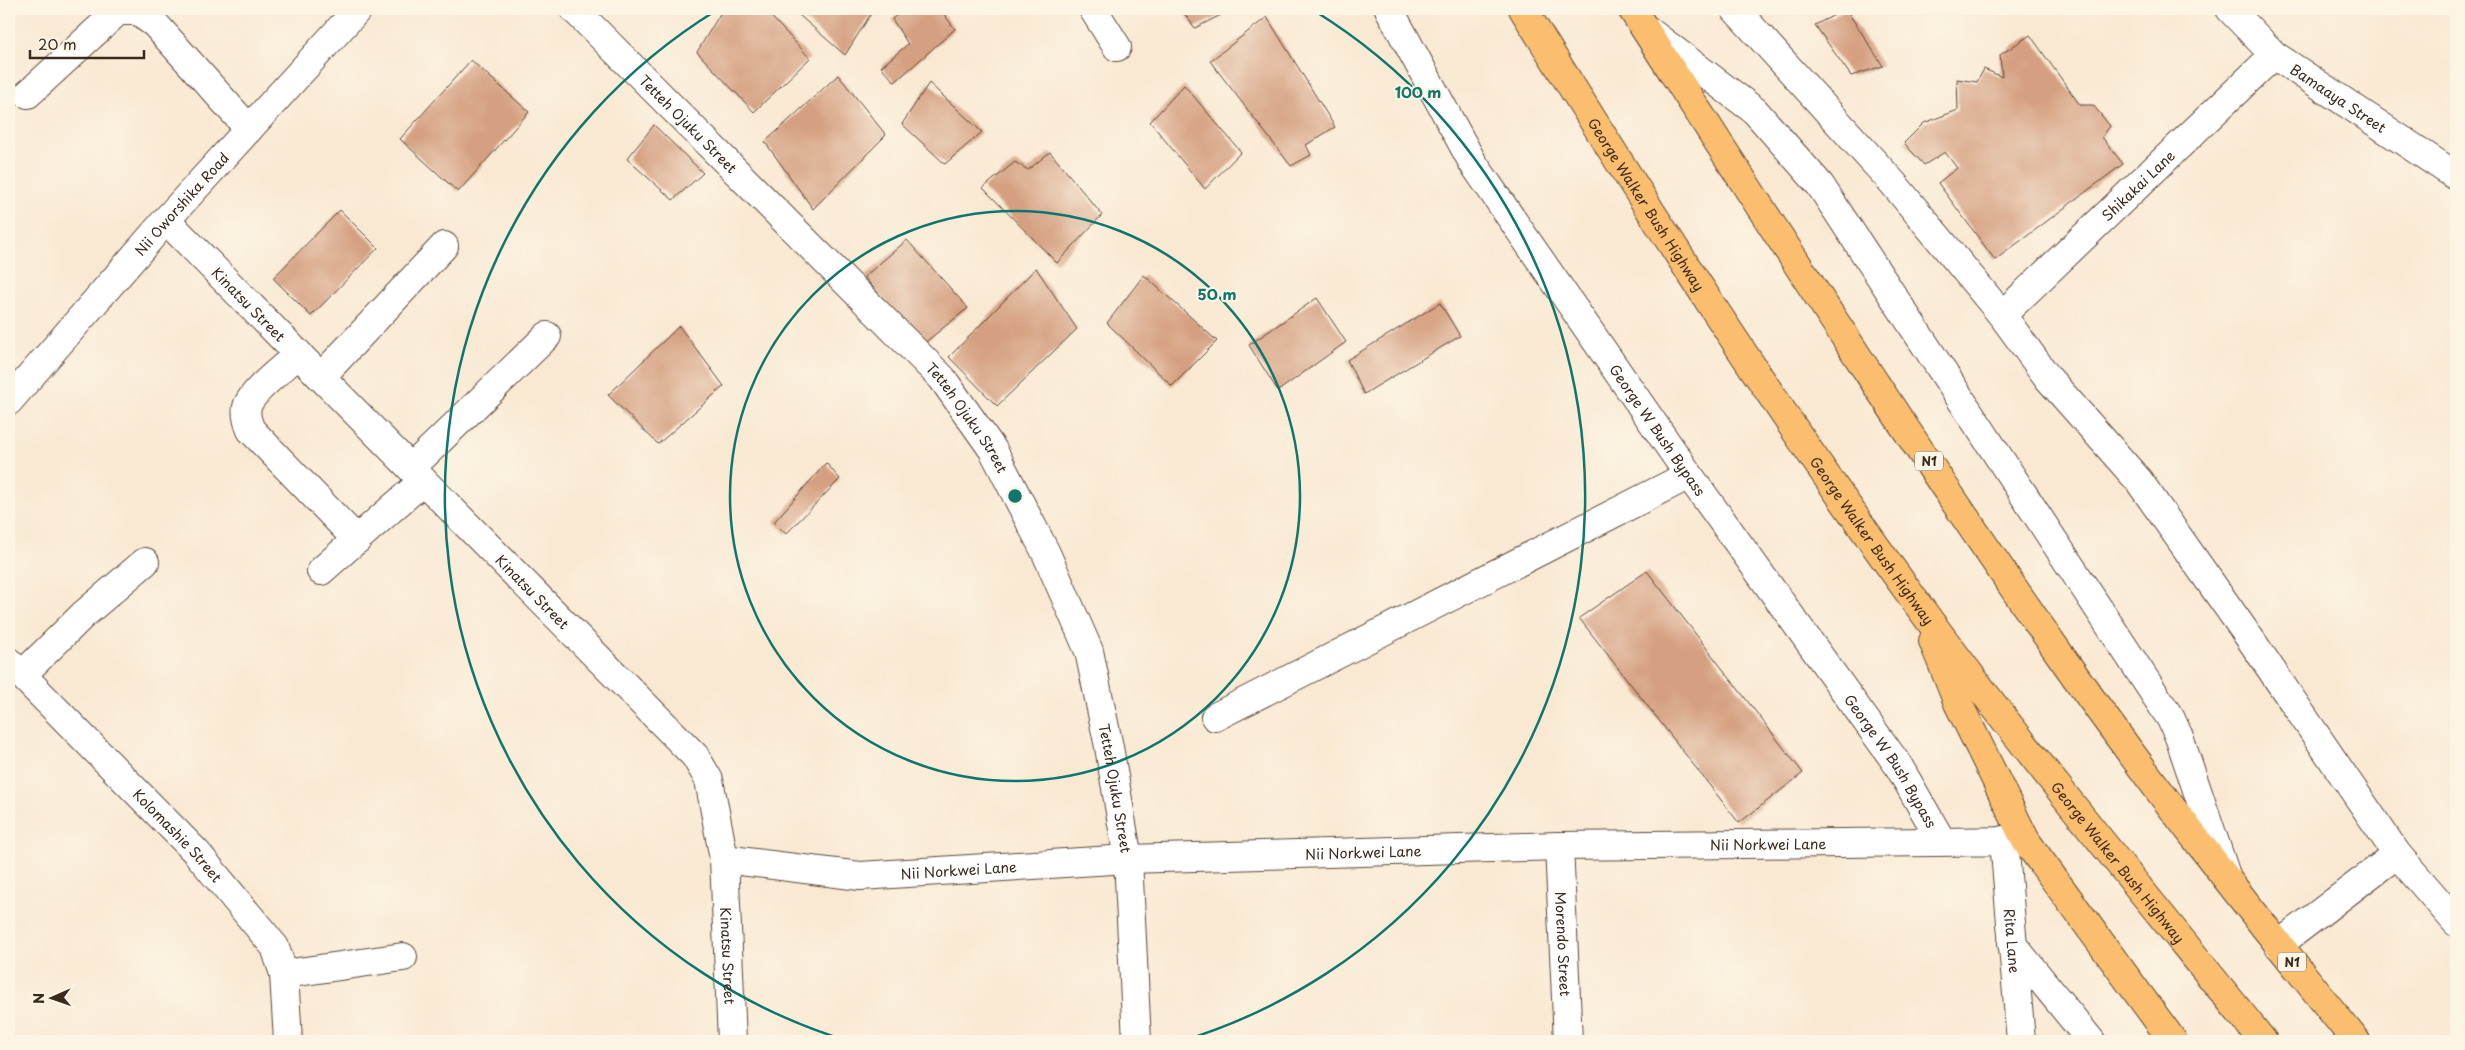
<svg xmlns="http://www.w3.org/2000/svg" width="2465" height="1050" viewBox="0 0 2465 1050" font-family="'Playpen Sans',sans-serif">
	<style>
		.building { fill: #d5a081 }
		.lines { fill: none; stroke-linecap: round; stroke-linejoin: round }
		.minor-casing { stroke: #584739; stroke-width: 30 }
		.highway-casing { stroke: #584739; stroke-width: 30 }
		.minor { stroke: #fff; stroke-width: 28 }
		.highway { stroke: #fbbe6e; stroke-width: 28 }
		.ring { fill: none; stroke: #0f766e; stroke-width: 2.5 }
		.labels { text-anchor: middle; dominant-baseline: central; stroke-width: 4.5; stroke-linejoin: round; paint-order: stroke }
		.shield { fill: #fcf5e5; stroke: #75675a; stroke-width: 1 }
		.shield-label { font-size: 12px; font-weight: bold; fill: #3b2a1e }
		.street-label { font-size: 14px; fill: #3b2a1e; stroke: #fcf5e5 }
		.centre { fill: #0f766e; stroke: #fcf5e5; stroke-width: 2.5 }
		.ring-label { font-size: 15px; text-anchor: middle; font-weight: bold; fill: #0f766e; stroke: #fcf5e5; stroke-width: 4.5; stroke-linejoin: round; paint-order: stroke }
	</style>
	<rect width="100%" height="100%" fill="#fcf5e5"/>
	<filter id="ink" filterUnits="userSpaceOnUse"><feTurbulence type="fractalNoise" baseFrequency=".02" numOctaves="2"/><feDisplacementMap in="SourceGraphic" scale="10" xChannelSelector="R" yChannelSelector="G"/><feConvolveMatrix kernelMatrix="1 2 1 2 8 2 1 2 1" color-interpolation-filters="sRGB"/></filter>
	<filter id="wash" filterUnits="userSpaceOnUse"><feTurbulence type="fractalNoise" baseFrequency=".0096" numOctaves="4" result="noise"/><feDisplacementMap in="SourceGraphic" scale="20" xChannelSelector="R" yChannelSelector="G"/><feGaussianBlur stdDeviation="1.12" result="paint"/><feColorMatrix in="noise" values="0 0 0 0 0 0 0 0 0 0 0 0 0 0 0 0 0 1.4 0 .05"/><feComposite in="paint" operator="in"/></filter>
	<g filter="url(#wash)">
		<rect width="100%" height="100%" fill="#f9e9d3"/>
		<g id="blocks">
			<path class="building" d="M723,9h41l46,49 -56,54 -57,-60z
				M792,9h82l-29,46z
				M904,9h36l15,20 -60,53 -14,-15 27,-23 -16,-25z
				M1181,9h52l-38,19z
				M1846,9l37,57 -32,10 -36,-51z
				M1267,17l68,110 -29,18 5,10 -20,11 -81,-105z
				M2030,35l50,70h13l17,21 -8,11 21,27 -128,96 -57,-77 19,-15 -12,-16 -21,13 -20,-22 20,-20 34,-13 -1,-31 20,3 7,-13 18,8 -2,-22z
				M471,60l58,52 -71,80 -58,-53z
				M838,75l48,60 -73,74 -48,-67z
				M929,83l53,49 -37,32 -43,-40z
				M1184,85l57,67 -36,37 -55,-67z
				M654,125l49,48 -30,27 -46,-41z
				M1050,152l52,63 -45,48 -74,-75 32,-26 13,8z
				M340,210l38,38 -67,68 -38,-38z
				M907,240l61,68 -45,36 -59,-67z
				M1036,268l41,61 -80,77 -48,-49z
				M1144,275l73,66 -45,45 -65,-63z
				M1317,298l29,44 -68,49 -29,-46z
				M1440,303l20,33 -96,58 -17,-34z
				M679,326l45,60 -66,58 -50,-49z
				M826,463l14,16 -54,55 -12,-12z
				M1647,571l156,202 -64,50 -160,-205z"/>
		</g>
	</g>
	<g filter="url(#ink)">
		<use href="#blocks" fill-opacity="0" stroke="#584739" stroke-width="1"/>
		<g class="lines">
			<g class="minor-casing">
				<g id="minor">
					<path id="s1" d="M574,9l368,369 51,72 53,103 43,98 20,96 19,112 9,182"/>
					<path d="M1093,9l24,38"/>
					<path id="s2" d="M1389,9l84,154 216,312 209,290 43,75"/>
					<path d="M1735,9l158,174 109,132 46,63 91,103 112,159 146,214 59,68"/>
					<path id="s3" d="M2230,9l44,46 182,121"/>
					<path d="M1646,29l109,82 65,74 351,534 8,18 47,138"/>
					<path d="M28,94l90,-83h19l18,13 94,105"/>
					<path id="s4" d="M166,220l529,536 14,24 15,79 8,182"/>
					<path id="s5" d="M2002,315l272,-260"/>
					<path d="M299,354c-13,11 -48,38 -52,53 -2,8 1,16 4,23l106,110"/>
					<path d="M321,377l123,-131"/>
					<path id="s6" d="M9,401l157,-181 192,-211"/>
					<path d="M411,468l136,-132"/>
					<path d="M321,571l102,-90"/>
					<path id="s7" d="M9,662l188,191 78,94 9,27 4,67"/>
					<path d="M22,675l61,-60 62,-53"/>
					<path d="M1215,717l474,-242"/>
					<path id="s8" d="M2004,840l17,201"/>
					<path id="s9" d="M1559,846l9,195"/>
					<path id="s10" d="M724,859l136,17 268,-17 431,-13 467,-5"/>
					<path d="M2012,944l79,97"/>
					<path d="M2278,945l119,-91"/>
					<path d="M284,974l119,-17"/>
				</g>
			</g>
			<g class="highway-casing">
				<g id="highway">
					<path id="s11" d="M1523,9c126,202 255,404 395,596 110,150 229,292 345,436"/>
					<path d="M1632,9c141,218 281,437 431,650 92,131 192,257 293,382"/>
					<path d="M1933,641l25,62 68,138 147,200"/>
				</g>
			</g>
			<use href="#minor" class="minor"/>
			<use href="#highway" class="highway"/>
		</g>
	</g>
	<g class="ring">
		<circle cx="1015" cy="496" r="285"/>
		<path d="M848 1041A570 570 0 0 1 717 10M1313 10A570 570 0 0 1 1182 1041"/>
	</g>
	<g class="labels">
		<g class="shield">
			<rect x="1915" y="451.5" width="28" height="19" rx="4"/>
			<rect x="2278" y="952.5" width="28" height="19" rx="4"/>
		</g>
		<g class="shield-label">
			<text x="1929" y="461">N1</text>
			<text x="2292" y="962">N1</text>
		</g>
		<g class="street-label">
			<text stroke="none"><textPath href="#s3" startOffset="141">Bamaaya Street</textPath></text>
			<text stroke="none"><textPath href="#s1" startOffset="162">Tetteh Ojuku Street</textPath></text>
			<text stroke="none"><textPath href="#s5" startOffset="188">Shikakai Lane</textPath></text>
			<text stroke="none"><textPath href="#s6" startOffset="262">Nii Oworshika Road</textPath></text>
			<text stroke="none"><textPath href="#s11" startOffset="231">George Walker Bush Highway</textPath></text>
			<text stroke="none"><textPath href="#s4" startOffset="118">Kinatsu Street</textPath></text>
			<text stroke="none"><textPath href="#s1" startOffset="568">Tetteh Ojuku Street</textPath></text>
			<text stroke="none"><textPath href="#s2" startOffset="500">George W Bush Bypass</textPath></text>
			<text stroke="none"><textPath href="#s11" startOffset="636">George Walker Bush Highway</textPath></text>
			<text stroke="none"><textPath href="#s4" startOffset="522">Kinatsu Street</textPath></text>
			<text stroke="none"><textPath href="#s2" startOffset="905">George W Bush Bypass</textPath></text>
			<text stroke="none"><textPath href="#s1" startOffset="972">Tetteh Ojuku Street</textPath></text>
			<text stroke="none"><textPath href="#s7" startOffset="242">Kolomashie Street</textPath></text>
			<text stroke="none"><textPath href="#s10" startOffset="1046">Nii Norkwei Lane</textPath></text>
			<text stroke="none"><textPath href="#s10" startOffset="641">Nii Norkwei Lane</textPath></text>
			<text stroke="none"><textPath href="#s11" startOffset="1041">George Walker Bush Highway</textPath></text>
			<text stroke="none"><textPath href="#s10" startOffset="236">Nii Norkwei Lane</textPath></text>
			<text stroke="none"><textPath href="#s8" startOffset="101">Rita Lane</textPath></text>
			<text stroke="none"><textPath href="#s9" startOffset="98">Morendo Street</textPath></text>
			<text stroke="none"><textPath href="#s4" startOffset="958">Kinatsu Street</textPath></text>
		</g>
	</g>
	<circle cx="1015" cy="496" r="8" class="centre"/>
	<g class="ring-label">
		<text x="1418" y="98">100 m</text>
		<text x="1217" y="300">50 m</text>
	</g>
	<rect width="2465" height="1050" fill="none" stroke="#fcf5e5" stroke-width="30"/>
	<g transform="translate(52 998) rotate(268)" stroke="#fcf5e5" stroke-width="4" paint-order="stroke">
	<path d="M0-4L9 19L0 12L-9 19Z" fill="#3b2a1e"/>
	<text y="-8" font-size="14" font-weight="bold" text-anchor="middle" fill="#3b2a1e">N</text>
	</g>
	<path d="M30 50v8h114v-8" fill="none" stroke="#3b2a1e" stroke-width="2.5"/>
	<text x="38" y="50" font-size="15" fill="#3b2a1e" stroke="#fcf5e5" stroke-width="4" paint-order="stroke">20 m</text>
</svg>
